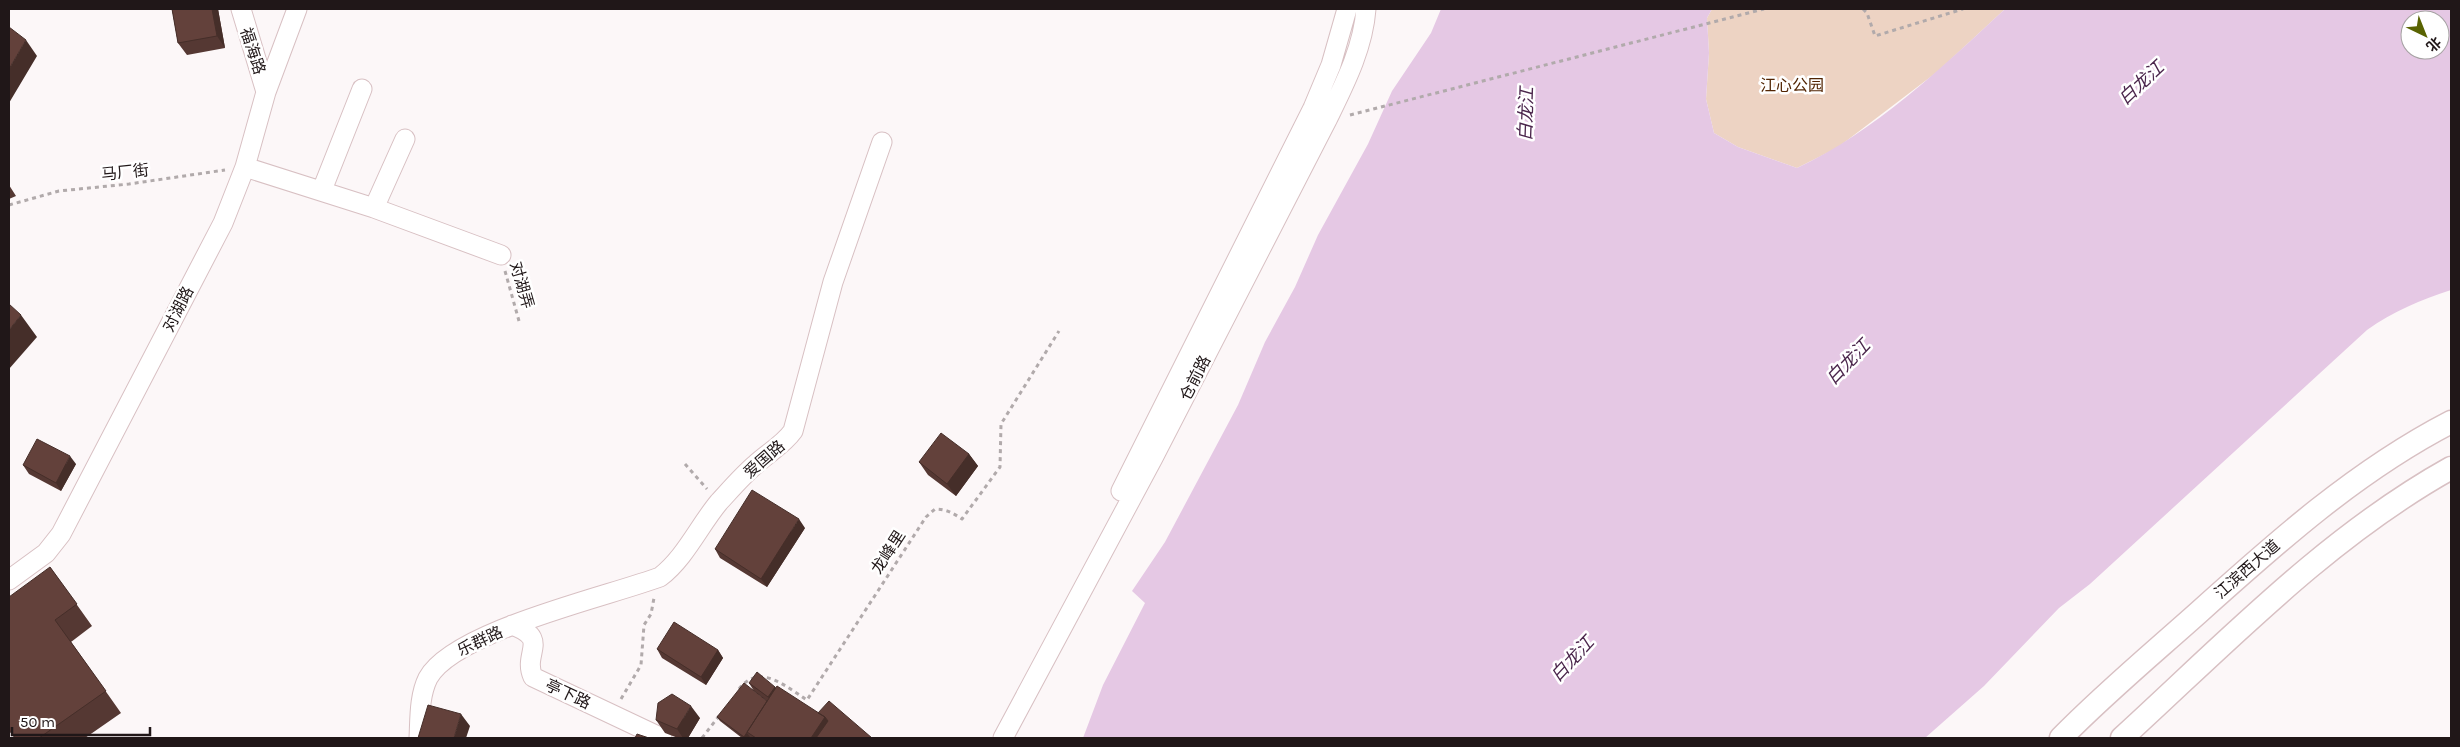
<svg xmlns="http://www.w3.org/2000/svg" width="2460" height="747" viewBox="0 0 2460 747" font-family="Karla,'Noto Sans SC',sans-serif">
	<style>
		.green { fill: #edd3c3 }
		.water { fill: #e5c8e4; fill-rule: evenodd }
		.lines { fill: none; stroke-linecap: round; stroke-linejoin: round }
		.minor-casing { stroke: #d8c0c3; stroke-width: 21 }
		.major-casing { stroke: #d8c0c3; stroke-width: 25 }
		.path { stroke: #b1aaab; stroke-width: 3; stroke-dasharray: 4 4; stroke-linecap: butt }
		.minor { stroke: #fff; stroke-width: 19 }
		.major { stroke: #fff; stroke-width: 22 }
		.wall { fill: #553833 }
		.shaded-wall { fill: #452e29 }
		.building { fill: #63413b; stroke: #452e29 }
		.labels { text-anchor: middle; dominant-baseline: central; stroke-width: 5; stroke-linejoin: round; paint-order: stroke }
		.street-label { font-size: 16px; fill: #201718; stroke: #fff }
		.park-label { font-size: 16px; fill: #522503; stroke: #fff }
		.water-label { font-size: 18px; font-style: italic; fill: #4b264c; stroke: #fff }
	</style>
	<rect width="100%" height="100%" fill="#fcf7f8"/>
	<path class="green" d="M1712,9h293l-68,63 -100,76 -40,20 -59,-21 -24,-14 -8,-34 3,-46 -2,-35z"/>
	<path class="water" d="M1441,9h271l-5,9 2,35 -3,46 8,34 24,14 59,21c79,-37 144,-100 208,-159h446v281c-30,10 -58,21 -84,40l-277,254 -31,24 -75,78 -59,52h-842l20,-53 42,-82 -13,-12 33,-49 73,-137 27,-63 30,-55 23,-52 50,-91 24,-53 39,-58zM2410,20h30v30h-30z"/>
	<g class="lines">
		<g class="minor-casing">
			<path id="minor" d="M241,9l25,83
				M245,167l129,41 127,47
				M322,190l40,-101
				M374,208l31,-69
				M1121,491l192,-383 18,-43 16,-56
				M9,580l37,-27 15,-19 162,-311 22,-56 21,-75 31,-83
				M512,625c39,14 10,28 21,52l129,61
				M419,738c1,-19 0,-42 9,-60 26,-47 178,-81 232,-101 25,-19 39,-51 59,-75 12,-13 24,-27 37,-38 13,-12 27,-19 37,-33l40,-149 49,-140
				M1003,738l150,-280 174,-338c17,-35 36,-71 39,-111"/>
		</g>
		<g class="major-casing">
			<path id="major" d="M2061,738c43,-44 91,-84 137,-125 79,-71 158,-142 253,-191
				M2122,738c104,-95 205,-201 329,-270"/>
		</g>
		<path class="path" d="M1863,9l4,4 8,23 88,-27
			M1350,115l414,-106
			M9,205l50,-14 70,-7 96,-14
			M505,271l14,50
			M685,464l22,25
			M739,689c21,-27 47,-2 68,11l119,-183 9,-8c11,0 18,4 27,10l38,-52 1,-43 58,-93
			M621,699l20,-34 3,-40 7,-11 3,-16
			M702,738l17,-22"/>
		<use href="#minor" class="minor"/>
		<use href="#major" class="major"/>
	</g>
	<path class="wall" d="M172,9h46l7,39 -38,7 -9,-12z
		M9,185l7,11 -7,3z
		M969,454l9,12 -22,30 -28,-21 -9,-13z
		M76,464l-15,27 -32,-17 -6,-9z
		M805,528l-38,59 -47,-29 -5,-9z
		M50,567l42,59 -21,16 50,71 -36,25h-71z
		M657,649l61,1 5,8 -17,27 -44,-27z
		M749,683l26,4 43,26 54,25h-121l-1,-1 -1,1h-7l-22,-17 -3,-4 50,-16 -13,-10z
		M700,718l-12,20h-10l-13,-5 -9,-13z"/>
	<path class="shaded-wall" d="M212,9h6l7,39 -8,-12z
		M26,40l11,16 -28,47v-34z
		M21,315l16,22 -28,32v-39z
		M969,454l9,12 -22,30 -9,-12z
		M70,456l6,8 -15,27 -5,-8z
		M799,519l6,9 -38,59 -6,-8z
		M718,650l5,8 -17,27 -5,-8z
		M775,687l6,9 -8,10 -5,-9z
		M691,706l9,12 -12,20h-5l-6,-9z
		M461,714l9,12 -4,12h-12z
		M825,717l8,13 -5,8h-17z
		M747,733l3,4 -1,1h-5v-1z"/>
	<path class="building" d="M172,9h40l5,27 -39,7z
		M9,27l17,13 -17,29z
		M9,304l12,11 -12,15z
		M941,433l28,21 -22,30 -28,-22z
		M37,439l33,17 -14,27 -33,-18z
		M752,490l47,29 -38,60 -46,-30z
		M50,567l27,37 -22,16 51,71 -67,47h-24l-6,-8v-133z
		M674,622l44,28 -17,27 -44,-28z
		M757,672l18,15 -7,10 -19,-14z
		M744,683l23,18 -23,36 -27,-20z
		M777,686l48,31 -14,21h-55l-9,-6z
		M672,694l19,12 -14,23 -21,-9 2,-17z
		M829,701l43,37h-56l12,-17 -3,-4 -7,-4z
		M428,705l33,9 -7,24h-36z
		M637,734l12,4h-14z"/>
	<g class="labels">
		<g class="street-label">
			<text transform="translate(253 51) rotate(72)">福海路</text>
			<text transform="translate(125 172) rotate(-6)">马厂街</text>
			<text transform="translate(522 285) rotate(74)">对湖弄</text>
			<text transform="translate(178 309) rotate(-63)">对湖路</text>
			<text transform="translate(1195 378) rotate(-63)">仓前路</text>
			<text transform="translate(764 459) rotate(-41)">爱国路</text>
			<text transform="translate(888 552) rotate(-57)">龙峰里</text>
			<text transform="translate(2247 569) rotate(-41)">江滨西大道</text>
			<text transform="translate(480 641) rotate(-25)">乐群路</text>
			<text transform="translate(568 694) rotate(25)">亭下路</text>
		</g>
		<g class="park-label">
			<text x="1792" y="85">江心公园</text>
		</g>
		<g class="water-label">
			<text transform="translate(2141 83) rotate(-43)">白龙江</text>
			<text transform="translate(1526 114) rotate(-88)">白龙江</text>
			<text transform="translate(1848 362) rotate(-46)">白龙江</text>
			<text transform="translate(1572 659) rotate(-47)">白龙江</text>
		</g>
	</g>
	<rect width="2460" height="747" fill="none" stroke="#201718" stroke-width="20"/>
	<g transform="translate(2425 35) rotate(137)"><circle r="24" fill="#ffffff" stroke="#a6a2a3"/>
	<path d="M0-4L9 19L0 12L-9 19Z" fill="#596302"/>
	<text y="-8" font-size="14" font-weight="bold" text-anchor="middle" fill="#201718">北</text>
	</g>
	<path d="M12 727v8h138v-8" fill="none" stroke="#201718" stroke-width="2.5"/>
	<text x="20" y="727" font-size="15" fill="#201718" stroke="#ffffff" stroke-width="4" paint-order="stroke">50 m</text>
</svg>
